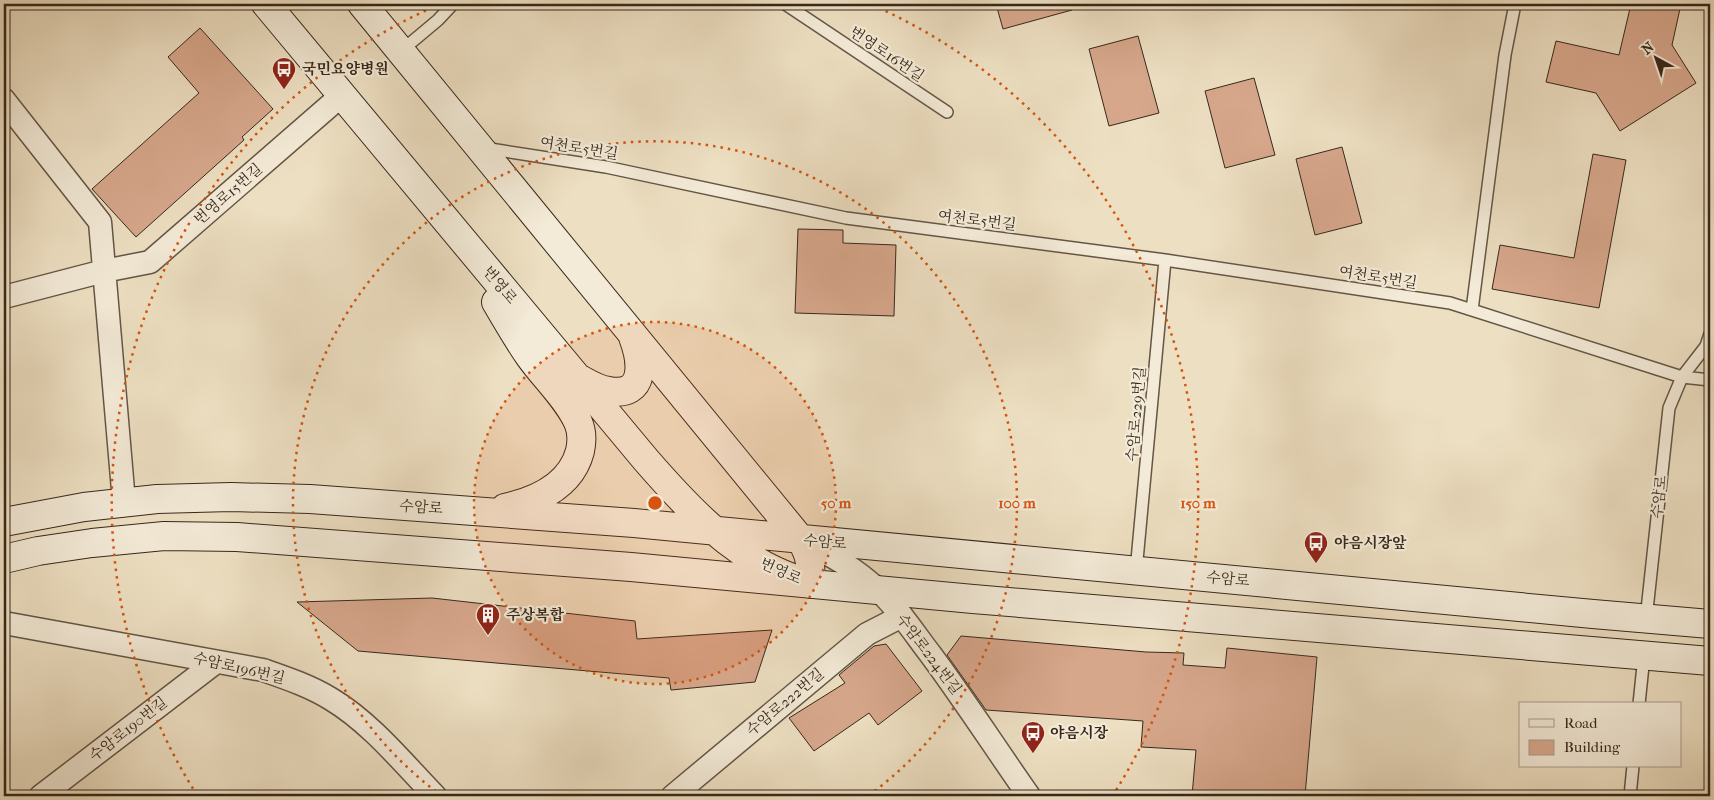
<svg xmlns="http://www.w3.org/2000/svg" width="1714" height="800" viewBox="0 0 1714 800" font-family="'IM FELL French Canon','Noto Serif KR',serif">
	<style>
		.building { fill: #d7a78c; stroke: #37281b }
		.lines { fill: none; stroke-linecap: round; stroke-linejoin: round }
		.lane-casing { stroke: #645645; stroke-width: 14 }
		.street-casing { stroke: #645645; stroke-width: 25 }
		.secondary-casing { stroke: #37281b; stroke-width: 30 }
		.lane { stroke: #f3ead7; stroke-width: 11 }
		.street { stroke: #f3ead7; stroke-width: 22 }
		.secondary { stroke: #f3ead7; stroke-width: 28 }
		.ring { fill: none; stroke: #d6540e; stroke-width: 2.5; stroke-dasharray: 2.5 5 }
		.labels { text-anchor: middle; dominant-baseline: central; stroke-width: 4.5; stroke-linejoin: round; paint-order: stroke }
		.street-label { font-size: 15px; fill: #37281b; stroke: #f3ead7 }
		.poi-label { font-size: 15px; font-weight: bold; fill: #37281b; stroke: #f3ead7; text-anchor: start }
		.centre { fill: #d6540e; stroke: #f3ead7; stroke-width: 2.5 }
		.ring-label { font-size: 15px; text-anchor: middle; font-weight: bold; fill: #d6540e; stroke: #f3ead7; stroke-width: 4.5; stroke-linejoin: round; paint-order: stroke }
	</style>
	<rect width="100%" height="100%" fill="#eddfc2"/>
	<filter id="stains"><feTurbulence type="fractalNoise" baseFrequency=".004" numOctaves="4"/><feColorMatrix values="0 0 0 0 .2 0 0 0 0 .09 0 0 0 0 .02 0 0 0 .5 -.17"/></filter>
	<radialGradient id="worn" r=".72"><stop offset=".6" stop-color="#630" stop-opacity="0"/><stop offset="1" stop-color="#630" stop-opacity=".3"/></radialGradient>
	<path class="building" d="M996,4h75l1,6 -69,19z
		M1631,4h50l-9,41 24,38 -76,48 -24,-38 -50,-11 10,-41 63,14z
		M200,28l73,81 -31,28 2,3 -108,97 -44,-48 107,-96 -31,-36z
		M1138,36l21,77 -50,13 -20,-77z
		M1254,78l21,77 -50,13 -20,-77z
		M1342,147l20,76 -47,12 -19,-76z
		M1593,154l33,6 -27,148 -107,-19 8,-44 74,13z
		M798,229l45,1v13l53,2 -2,71 -99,-3z
		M432,598l203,23 2,18 135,-9 -17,52 -84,8 -2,-12 -311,-27 -61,-49z
		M961,636l185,16 38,1 -1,12 42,3 2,-20 90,9 -12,139h-113l4,-46 -55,-3 2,-26 -157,-11 -39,-55z
		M886,644l36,47 -44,34 -9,-12 -55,38 -25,-33 56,-35 -6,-8 35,-29z"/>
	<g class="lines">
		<g class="lane-casing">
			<path id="lane" d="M785,4l162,108
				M401,51l37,-31 15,-16
				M484,148l122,19 240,51 319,42 285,43 232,74 28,3
				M1472,310l33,-255 10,-51
				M1136,571l29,-311
				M1646,619l23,-211 13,-31 24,-31 4,-12
				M1639,704l5,-48
				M1630,796l3,-30"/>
		</g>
		<g class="street-casing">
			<path id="street" d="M4,100l96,122 24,280
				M4,297l100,-26 46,-9 192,-167
				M805,542c26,13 51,27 73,48 21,19 36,43 53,65 34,46 65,94 98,141
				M4,623l259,47c23,8 47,16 68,29 40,24 72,64 104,97
				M41,796l175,-134
				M673,796l194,-162 35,-18"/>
		</g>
		<g class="secondary-casing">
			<path id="secondary" d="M266,4l380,456c40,46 85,95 144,117
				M362,4l439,536c10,16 10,25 9,44
				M496,302c11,19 22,38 34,55 15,21 37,41 48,65 4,9 4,20 2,29 -9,35 -44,50 -75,57
				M580,379c9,5 19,11 29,12 38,6 33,-30 24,-54
				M4,522l80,-15 73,-8 74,-2 79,2 324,24 959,91 117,10
				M4,559l34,-8 54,-8 72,-7 73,1 394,30 342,32 737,62"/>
		</g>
		<use href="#lane" class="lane"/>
		<use href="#street" class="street"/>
		<use href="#secondary" class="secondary"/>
	</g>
	<circle cx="655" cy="503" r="181" fill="#d6540e" fill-opacity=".12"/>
	<g class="ring">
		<circle cx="655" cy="503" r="181"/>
		<path d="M442 796A362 362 0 1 1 868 796"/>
		<path d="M197 795A543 543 0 0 1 438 5M872 5A543 543 0 0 1 1113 795"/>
	</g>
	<defs>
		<g id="bus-pin" transform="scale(1.25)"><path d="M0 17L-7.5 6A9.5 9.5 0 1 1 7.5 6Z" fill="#8f2418" stroke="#f3ead7"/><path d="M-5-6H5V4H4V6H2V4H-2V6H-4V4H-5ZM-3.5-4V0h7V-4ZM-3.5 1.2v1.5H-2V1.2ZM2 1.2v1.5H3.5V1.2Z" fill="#fff"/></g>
		<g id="building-pin" transform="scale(1.25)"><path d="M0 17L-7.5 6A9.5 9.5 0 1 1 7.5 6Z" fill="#8f2418" stroke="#f3ead7"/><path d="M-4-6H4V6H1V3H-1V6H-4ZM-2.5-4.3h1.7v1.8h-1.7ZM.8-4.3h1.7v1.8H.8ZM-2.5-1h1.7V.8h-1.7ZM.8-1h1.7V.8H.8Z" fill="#fff"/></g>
	</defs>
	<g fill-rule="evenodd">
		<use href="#bus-pin" x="284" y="69"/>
		<use href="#bus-pin" x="1316" y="543"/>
		<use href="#building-pin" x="488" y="615"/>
		<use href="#bus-pin" x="1033" y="733"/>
	</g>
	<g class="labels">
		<g class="street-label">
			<text transform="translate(887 54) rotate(34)">번영로16번길</text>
			<text transform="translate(579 148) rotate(9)">여천로5번길</text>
			<text transform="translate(228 194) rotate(-41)">번영로15번길</text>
			<text transform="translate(977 220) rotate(7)">여천로5번길</text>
			<text transform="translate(1378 277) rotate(9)">여천로5번길</text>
			<text transform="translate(500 285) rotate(50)">번영로</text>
			<text transform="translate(1136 414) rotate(-85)">수암로229번길</text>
			<text transform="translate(1659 497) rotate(-84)">수암로</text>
			<text transform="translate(421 507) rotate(4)">수암로</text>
			<text transform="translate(825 542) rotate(5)">수암로</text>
			<text transform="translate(781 571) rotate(24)">번영로</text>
			<text transform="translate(1228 579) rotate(5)">수암로</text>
			<text transform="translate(929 654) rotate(53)">수암로224번길</text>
			<text transform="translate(239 668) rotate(13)">수암로196번길</text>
			<text transform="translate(785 702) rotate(-40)">수암로222번길</text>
			<text transform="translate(128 729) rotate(-38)">수암로190번길</text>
		</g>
		<g class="poi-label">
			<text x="302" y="69">국민요양병원</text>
			<text x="1334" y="543">야음시장앞</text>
			<text x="506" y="615">주상복합</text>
			<text x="1050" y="733">야음시장</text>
		</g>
	</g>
	<circle cx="655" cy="503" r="8" class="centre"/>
	<g class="ring-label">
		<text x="836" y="508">50 m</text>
		<text x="1017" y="508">100 m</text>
		<text x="1198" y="508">150 m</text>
	</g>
	<rect width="1714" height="800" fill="none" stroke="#eddfc2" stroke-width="20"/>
	<rect x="5" y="5" width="1704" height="790" fill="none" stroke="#37281b" stroke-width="2.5"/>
	<rect x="10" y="10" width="1694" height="780" fill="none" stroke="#37281b"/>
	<rect x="1519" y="702" width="162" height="65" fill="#f3ead7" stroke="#a89c8c"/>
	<rect x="1529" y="719" width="25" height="8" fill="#f3ead7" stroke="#a89c8c"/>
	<text x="1564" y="728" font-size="15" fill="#37281b">Road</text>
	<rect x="1529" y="740" width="25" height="15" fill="#d7a78c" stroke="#a89c8c"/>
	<text x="1564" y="752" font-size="15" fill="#37281b">Building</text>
	<g transform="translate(1656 58) rotate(320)" stroke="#f3ead7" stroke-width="4" paint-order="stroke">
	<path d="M0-4L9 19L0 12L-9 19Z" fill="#37281b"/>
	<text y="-8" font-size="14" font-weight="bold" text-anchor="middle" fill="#37281b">N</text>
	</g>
	<rect width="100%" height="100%" filter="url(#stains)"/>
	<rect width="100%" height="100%" fill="url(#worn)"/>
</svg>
